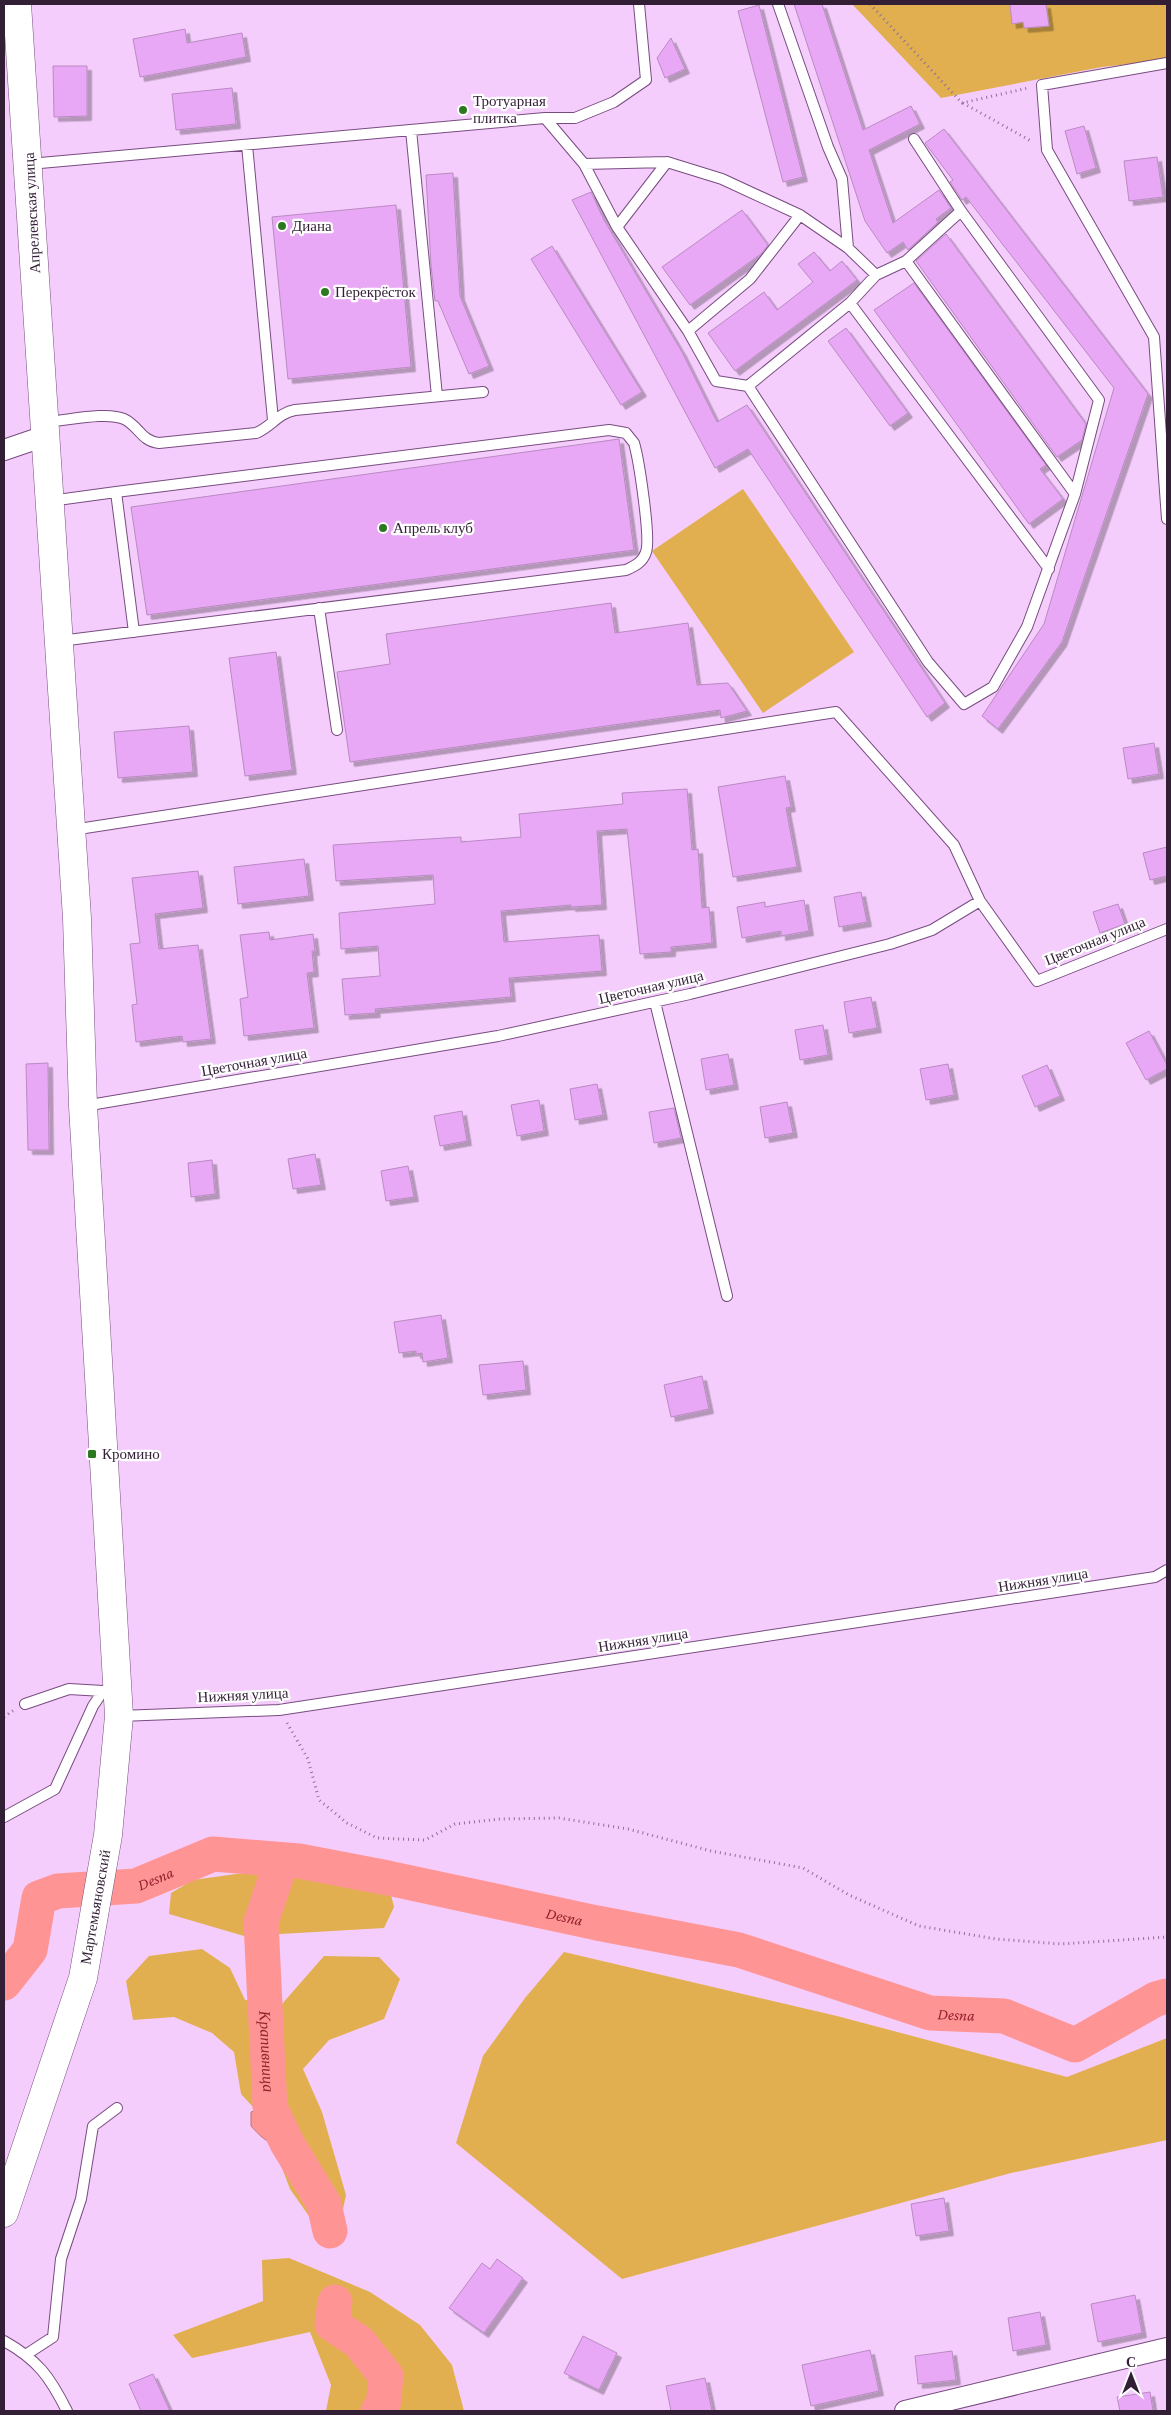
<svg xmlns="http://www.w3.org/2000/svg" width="1171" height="2415" viewBox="0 0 1171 2415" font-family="'Crimson Pro',serif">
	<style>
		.green { fill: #e1af4f }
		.water { fill: #fe9594; stroke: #c17278 }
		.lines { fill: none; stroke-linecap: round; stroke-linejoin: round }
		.river { stroke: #fe9594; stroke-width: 35 }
		.building { fill: #e9a8f5; stroke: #b98ac2; filter: url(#shadow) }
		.lane-casing { stroke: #784c80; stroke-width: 12 }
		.street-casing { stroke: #784c80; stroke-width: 22 }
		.secondary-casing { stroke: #784c80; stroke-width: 29 }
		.path { stroke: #8d7092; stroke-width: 3; stroke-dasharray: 1 4; stroke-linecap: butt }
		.lane { stroke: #fff; stroke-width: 10 }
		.street { stroke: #fff; stroke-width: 20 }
		.secondary { stroke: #fff; stroke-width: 28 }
		.poi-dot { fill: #2d7921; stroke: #fefefe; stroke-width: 2 }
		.labels { text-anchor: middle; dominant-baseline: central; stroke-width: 4.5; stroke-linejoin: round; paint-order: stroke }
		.poi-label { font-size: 15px; fill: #321f36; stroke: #fefefe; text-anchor: start }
		.street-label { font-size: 15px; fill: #321f36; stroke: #fefefe }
		.water-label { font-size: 16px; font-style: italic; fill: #96232e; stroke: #fefefe }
	</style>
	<defs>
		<filter id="shadow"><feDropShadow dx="4.5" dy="4.5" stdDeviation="0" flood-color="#0004"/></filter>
	</defs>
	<rect width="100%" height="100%" fill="#f5cdfc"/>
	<path class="green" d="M852,4h315v56l-65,7 -161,31z
		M743,489l111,163 -91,61 -111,-162z
		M304,1872l85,15 5,20 -10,21 -140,8 -75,-22 2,-21 22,-13 43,-6z
		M202,1949l28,19 15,32 37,4 42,-48 55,1 21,22 -16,40 -55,21 -26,29 19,43 24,83 -7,33 -28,-9 -21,-30 -27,-71 -22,-24 -7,-42 -22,-19 -38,-16 -41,3 -7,-39 23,-25z
		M564,1952l273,64 230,61 100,-39v102l-156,33 -389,106 -166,-136 27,-87 42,-58z
		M289,2258l81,34 50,33 32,40 12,46h-138l5,-26 -21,-53 -118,26 -19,-23 90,-34 -1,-41z"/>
	<path class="water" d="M270,2107c14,11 21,17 17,36 -17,4 -25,-5 -36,-17v-14z"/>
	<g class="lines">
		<g class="river">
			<path id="s1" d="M282,1860l-21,62 9,185 17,36 37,61 6,27"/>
			<path id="s2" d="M4,1983l26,-33 9,-52 19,-7 78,-5 77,-32 86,7 89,17 209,45 142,27 191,63 74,3 71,29 81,-46 11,-3"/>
			<path d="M335,2302l-3,22 27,18 27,34 -3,30 -5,5"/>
		</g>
	</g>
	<path class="building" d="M794,4h28l41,126 48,-24 9,18 -51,26 24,73 46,-33 12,18 -15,11 2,3 -30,28 -5,-8 -16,11 -22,-32z
		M1010,4h36l3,22 -25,2 -1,-6 -11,2z
		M759,5l44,172 -20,5 -45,-171z
		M185,29l2,14 55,-10 4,24 -106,20 -7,-38z
		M671,38l14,31 -20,9 -8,-20z
		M53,66h34v50l-33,1z
		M232,88l4,36 -60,6 -4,-36z
		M1084,126l12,42 -19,6 -12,-43z
		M944,129l204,265 -86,248 -64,87 -16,-13 62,-92 70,-236 -148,-191 -4,3 -12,-18 3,-2 -28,-37z
		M1157,157l6,40 -34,4 -5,-40z
		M453,173l7,123 29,70 -20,8 -31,-73h-3l-4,-36 -5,-90z
		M591,192l13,28 78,132 35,70 30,-17 198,298 -18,14 -179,-268 -33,19 -143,-268z
		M396,205l15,162 -123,12 -16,-162z
		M742,210l26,35 -7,9 -71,51 -28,-38z
		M946,234l140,190 -4,16 -25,17 -141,-196z
		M552,246l90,146 -21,13 -90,-146z
		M814,252l16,19 12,-10 15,19 -122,91 -27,-38 56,-41 13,18 36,-28 -15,-18z
		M914,283l132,182 -6,4 23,30 -34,25 -155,-214z
		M846,328l62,85 -18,13 -62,-85z
		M619,439l15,111 -487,65 -16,-108z
		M611,603l4,30 73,-10 9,62 31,-2 19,28 -26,7 -1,-8 -370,52 -13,-90 53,-8 -4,-30z
		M276,652l16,118 -47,6 -16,-118z
		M189,726l4,46 -75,6 -4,-46z
		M1154,743l5,31 -31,5 -5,-31z
		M785,776l6,31 -5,1 11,59 -64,10 -15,-90z
		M687,789l5,61 6,-1 4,59 7,-1 3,36 -41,4v5l-31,2 -13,-125 -30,2 5,74 -31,2v-2l-70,6 3,31 95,-7 3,36 -93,7 2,19 -136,12 1,4 -31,2 -3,-36 38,-3 -2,-30 -37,3 -2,-36 96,-9 -2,-29 -97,6 -3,-36 128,-8v5l60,-5 -2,-23 104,-10 -1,-11z
		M1167,847v29l-17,4 -7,-27z
		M304,859l5,37 -71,8 -4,-37z
		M198,871l5,37 -48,6 4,35 39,-4 13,94 -28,3 -1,-6 -46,6 -4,-37 5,-1 -7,-60 10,-1 -8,-65z
		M861,892l6,30 -28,5 -5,-30z
		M804,900l5,31 -28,5v-5l-39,7 -5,-31 28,-5v5z
		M1118,904l7,20 -25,9 -7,-21z
		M269,932l1,8 43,-6 2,17h-3l2,21 -7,1 7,55 -70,8 -4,-37 8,-2 -8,-62z
		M871,997l6,31 -28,5 -5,-31z
		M823,1025l5,30 -28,5 -5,-30z
		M1149,1031l18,34v4l-21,11 -20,-37z
		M728,1054l6,31 -28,5 -5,-31z
		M48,1063l1,87h-21l-2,-86z
		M948,1064l6,31 -28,5 -6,-31z
		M1047,1065l13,31 -25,11 -13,-31z
		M597,1084l6,31 -28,5 -5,-31z
		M539,1100l5,31 -27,5 -6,-31z
		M787,1102l6,31 -28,5 -5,-31z
		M674,1108l7,30 -27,5 -5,-31z
		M462,1111l5,30 -27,5 -6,-30z
		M315,1154l6,31 -28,4 -5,-30z
		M212,1160l3,34 -24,3 -3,-34z
		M408,1166l6,31 -28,4 -5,-30z
		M441,1315l7,43 -25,4 -1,-9 -6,1v-3l-17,2 -5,-31z
		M523,1361l3,29 -43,5 -4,-30z
		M702,1376l7,33 -38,8 -7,-32z
		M944,2198l5,33 -33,5 -5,-32z
		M497,2259l26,19 -39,55 -35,-25 33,-45 8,6z
		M1135,2295l7,38 -44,9 -7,-38z
		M1040,2312l6,33 -33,6 -5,-33z
		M583,2336l34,17 -18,37 -35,-17z
		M870,2350l9,41 -68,15 -9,-41z
		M952,2351l4,29 -38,4 -3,-28z
		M153,2374l17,37h-29l-12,-27z
		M705,2378l7,33h-41l-5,-25z
		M1150,2392l3,19h-33l-3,-14z"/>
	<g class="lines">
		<g class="lane-casing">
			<path id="lane" d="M778,4l50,143 14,32 6,69
				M1167,63l-125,22 5,65 107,187 13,182
				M545,118l39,46 33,63 71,104 28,50 32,5 180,276 36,42 29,-17 34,-60 48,-133 24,-94 -138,-189 -47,-72
				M411,130l26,266
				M247,145l26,275
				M29,164l516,-46h30l39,-16 32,-22 -7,-76
				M584,164l83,-2 55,17 78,36 48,33 28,27
				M617,227l50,-65
				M906,261l169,233
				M850,303l199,266
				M688,331l62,-52 50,-64
				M748,386l102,-83 26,-28 30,-14 55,-50
				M45,422c21,-1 61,-11 79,-3 15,7 17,22 35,24l97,-10c15,-6 22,-20 39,-23l188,-18
				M50,501l66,-9
				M319,608l18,122
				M60,641l566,-71c9,-4 17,-8 20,-18 5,-13 -7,-92 -12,-109l-8,-10 -17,-3 -493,62 18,140
				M72,830l764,-118 118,133 26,56
				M655,1002l72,294
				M84,1106l414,-70 192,-42 200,-50 42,-14 48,-29 57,80 130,-52
				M25,1704l44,-15 34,2
				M120,1716l159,-6 876,-133 12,-7
				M4,1817l51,-28 38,-83 10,-15 14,-4
				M4,2341c34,19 46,36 63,70
				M27,2354l26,-17 8,-78 20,-60 12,-73 24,-18"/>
		</g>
		<g class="street-casing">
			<path id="street" d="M4,450l41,-14
				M905,2411l262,-63"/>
		</g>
		<g class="secondary-casing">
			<g id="secondary">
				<path id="s3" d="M4,2213l79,-235 25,-143 11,-119 -36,-610 -6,-188 -60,-914"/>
			</g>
		</g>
		<path class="path" d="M870,4l92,99 66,-15
			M963,103l68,38
			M4,1717l10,-7
			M287,1723l21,36 11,41 28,23 30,15 48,2 30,-16 45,-5 59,-1 69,11 83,22 92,17 46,27 70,31 77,13 65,5 106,-7"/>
		<use href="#lane" class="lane"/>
		<use href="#street" class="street"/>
		<use href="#secondary" class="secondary"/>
	</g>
	<g class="poi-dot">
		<circle cx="463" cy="110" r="5"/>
		<circle cx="282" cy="226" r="5"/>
		<circle cx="325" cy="292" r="5"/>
		<circle cx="383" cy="528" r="5"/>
		<rect x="87" y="1449" width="10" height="10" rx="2.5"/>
	</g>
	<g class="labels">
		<g class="poi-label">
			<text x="473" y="101">Тротуарная<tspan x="473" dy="17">плитка</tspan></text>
			<text x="292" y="226">Диана</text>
			<text x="335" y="292">Перекрёсток</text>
			<text x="393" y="528">Апрель клуб</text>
			<text x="102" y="1454">Кромино</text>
		</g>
		<g class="street-label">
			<text transform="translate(32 213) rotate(-93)">Апрелевская улица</text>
			<text transform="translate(1095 941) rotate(-22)">Цветочная улица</text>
			<text transform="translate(651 987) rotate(-13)">Цветочная улица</text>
			<text transform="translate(254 1062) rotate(-10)">Цветочная улица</text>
			<text transform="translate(1043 1580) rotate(-9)">Нижняя улица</text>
			<text transform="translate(643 1640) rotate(-9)">Нижняя улица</text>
			<text transform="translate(243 1695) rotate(-3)">Нижняя улица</text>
			<text stroke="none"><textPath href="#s3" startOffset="320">Мартемьяновский</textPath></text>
		</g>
		<g class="water-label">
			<text stroke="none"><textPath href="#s2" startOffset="214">Desna</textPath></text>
			<text stroke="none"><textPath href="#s2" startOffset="634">Desna</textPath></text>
			<text stroke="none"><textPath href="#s2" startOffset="1039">Desna</textPath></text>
			<text stroke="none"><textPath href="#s1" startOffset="195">Крапивница</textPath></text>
		</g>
	</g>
	<rect width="1171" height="2415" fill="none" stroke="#321f36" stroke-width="10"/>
	<g transform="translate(1131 2375)" stroke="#fefefe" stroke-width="4" paint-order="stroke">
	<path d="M0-4L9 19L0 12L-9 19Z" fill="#321f36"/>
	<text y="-8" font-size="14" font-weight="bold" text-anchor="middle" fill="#321f36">С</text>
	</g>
</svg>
